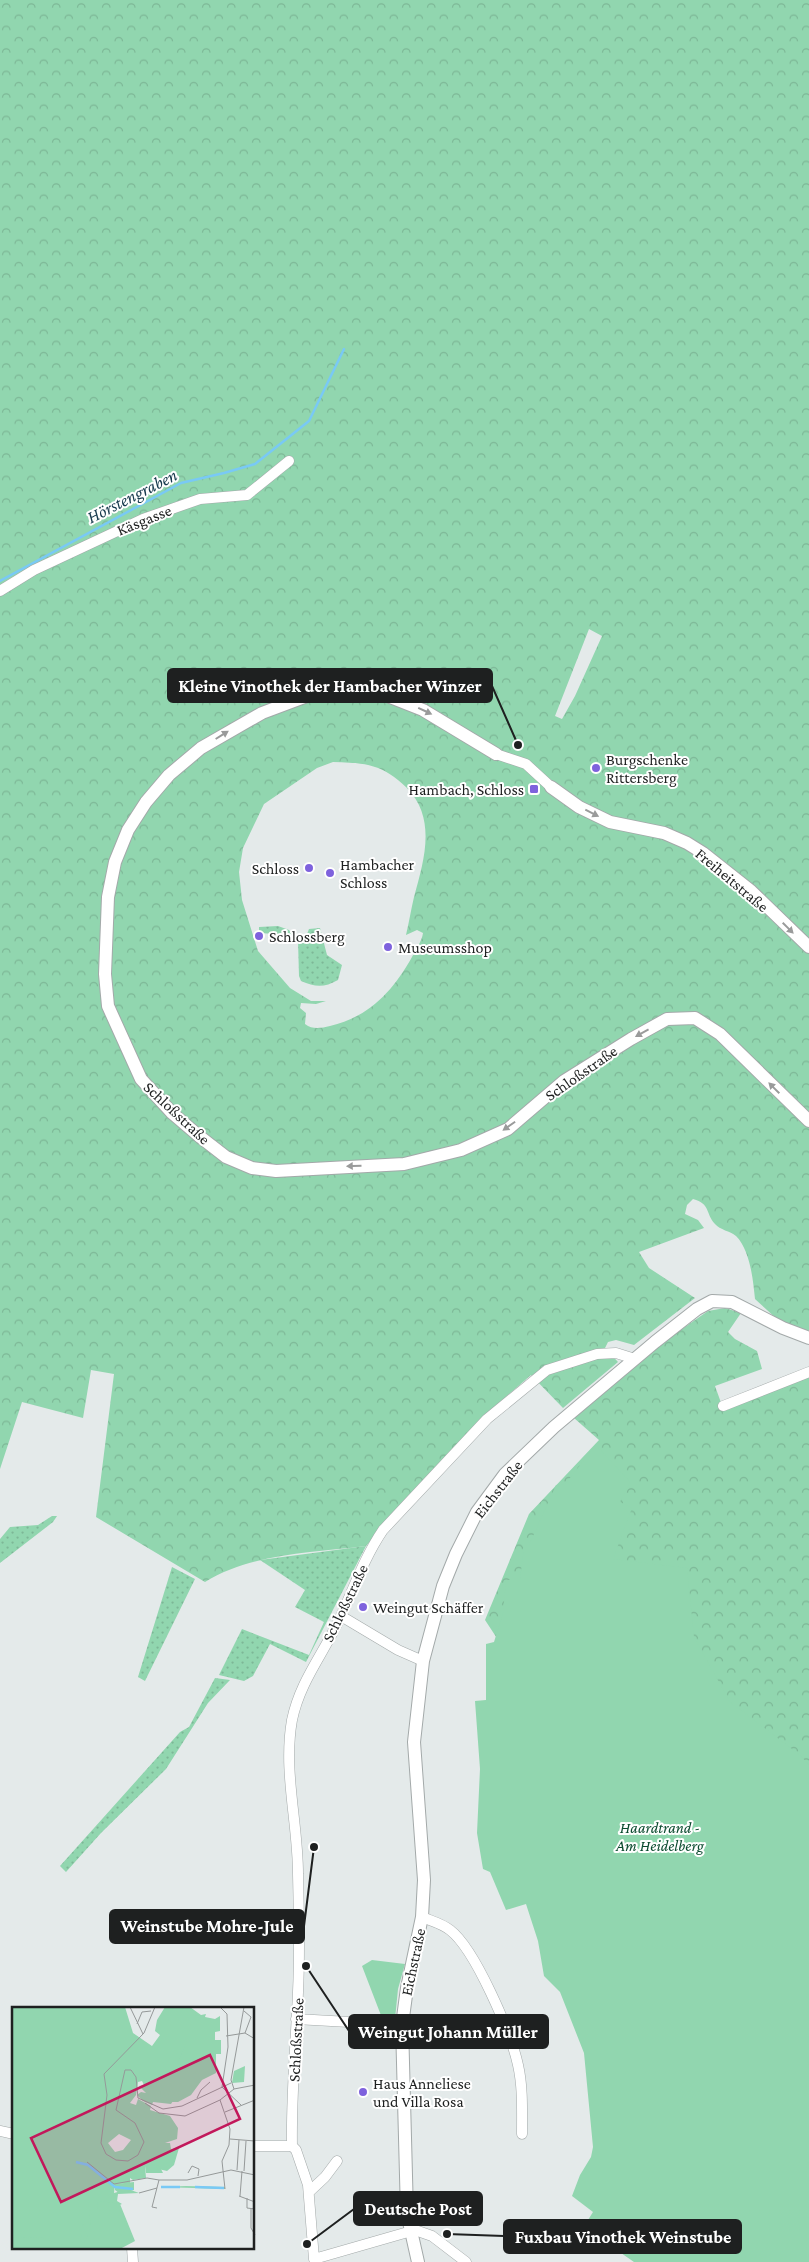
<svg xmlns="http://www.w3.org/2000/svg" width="809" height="2262" viewBox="0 0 809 2262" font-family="'Crimson Pro',serif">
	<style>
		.grass { fill: url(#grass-dots) }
		.forest { fill: url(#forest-crowns); fill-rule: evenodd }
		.green { fill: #91d6af }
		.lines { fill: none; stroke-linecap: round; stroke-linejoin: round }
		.stream { stroke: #79c9f5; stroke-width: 2.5 }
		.minor-casing { stroke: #a3a9a9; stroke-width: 11 }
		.tertiary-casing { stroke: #a3a9a9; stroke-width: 14 }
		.minor { stroke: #fff; stroke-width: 10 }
		.tertiary { stroke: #fff; stroke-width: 12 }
		.oneway { fill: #9a9b9b }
		.poi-dot { fill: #7e62dd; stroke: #fff; stroke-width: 2 }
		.labels { text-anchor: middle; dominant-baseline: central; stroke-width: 4; stroke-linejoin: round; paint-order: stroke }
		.street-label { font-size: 16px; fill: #1e2020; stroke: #fff }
		.poi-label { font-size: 16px; fill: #1e2020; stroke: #fff; text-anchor: start }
		.park-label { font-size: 16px; font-style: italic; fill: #0b4b2f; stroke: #fff }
		.water-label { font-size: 18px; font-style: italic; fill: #173a4d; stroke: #fff }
		.inset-river { fill: none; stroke: #79c9f5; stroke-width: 2.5 }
		.inset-road { fill: none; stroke: #959999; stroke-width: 1 }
		.view { fill: #c2185b; fill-opacity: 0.15; stroke: #c2185b; stroke-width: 2.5 }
		.inset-edge { fill: none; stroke: #1e2020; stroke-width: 2.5 }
		.leader { fill: none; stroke: #1e2020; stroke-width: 2 }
		.callout-dot { fill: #1e2020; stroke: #fff; stroke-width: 2 }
		.callout { fill: #1e2020; stroke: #1e2020; stroke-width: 2 }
		.callout-label { font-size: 18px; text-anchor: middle; font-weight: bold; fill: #fff }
	</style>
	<defs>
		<pattern id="grass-dots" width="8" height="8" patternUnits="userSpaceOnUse" patternTransform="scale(1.25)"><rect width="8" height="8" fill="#91d6af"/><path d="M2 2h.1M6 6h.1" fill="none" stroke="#7db796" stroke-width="1.8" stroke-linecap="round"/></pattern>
		<pattern id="forest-crowns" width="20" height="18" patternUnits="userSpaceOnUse" patternTransform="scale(1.25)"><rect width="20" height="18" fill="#91d6af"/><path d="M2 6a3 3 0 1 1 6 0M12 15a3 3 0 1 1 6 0" fill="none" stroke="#7db796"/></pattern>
	</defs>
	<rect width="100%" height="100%" fill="#e4eaea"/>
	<path class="grass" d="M278,926l11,4 3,5 -33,-2v-6z
		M320,928l7,27 15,10 -4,15c-14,8 -23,7 -37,1l-2,-5 -1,-36 7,-1 4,-10z
		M52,1516h5l-4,6 -53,41v-24l10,-12 28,-2z
		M366,1546l-60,116 -36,-18 -17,32 -9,5 -25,-6 23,-46 67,26 15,-33 -29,-15 10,-17 -45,-30z
		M172,1567l23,12 -50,102 -7,-4z
		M215,1678l15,2 -22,23 -42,66 -65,64 -35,39 -6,-6 120,-134 9,-5z"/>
	<path class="forest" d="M0,0h809v1331l-31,-11 -23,-21c-2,-20 -5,-49 -19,-63 -6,-5 -16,-6 -21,-12 -10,-11 -4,-20 -22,-25l-6,6 -2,9 13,6 6,8 -65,24 10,16 46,30 -61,47 -18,-5 -8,2 -3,6 13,14 -55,46 -32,-33 -46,40 -119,131c-54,7 -114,7 -161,36l-109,-65 18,-143 -23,-4 -8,48 -61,-16 -22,67zM589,629l13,7 -27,60 -13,23 -7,-3zM333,762c34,1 49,2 74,26 30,31 17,72 7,109 -3,13 -5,25 -8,38l11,-5 6,3c-1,8 -7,16 -11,24 -19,34 -43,60 -82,69 -9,2 -17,4 -25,-2l1,-11 -6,-5 1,-5 15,1 10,-3h-15l-21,-13 -32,-37 -16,-51 -3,-28 4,-24 21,-44 53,-36z
		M725,1308l16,5 -13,19 7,7 22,12 5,18 -47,17 9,25 85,-35v791l-222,-392 -102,-155 44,-106 70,-74 -25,-22 85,-73 49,-34z"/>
	<path class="green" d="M596,1445l34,37 -10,20 12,6 -19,51 74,9 7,69 36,65 70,53 9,10v497h-175l-36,-25 -10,-17 5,-8 -21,-16 8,-21 11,-18 2,-10 -9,-94 -24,-61 -16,-16 -6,-35 -12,-37 -20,6 -16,-38 -7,-3 -6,-36 3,-64 -5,-68 11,-1v-56l8,-2 9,-29 3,-33h14l4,-35h5l27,-60 9,-1z
		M372,1960l33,4 -7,25 -3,30 -13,-1 -20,-52z"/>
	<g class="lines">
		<path class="stream" d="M0,581l181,-98 43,-10 31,-9 54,-43 35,-72"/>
		<g class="minor-casing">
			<path id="minor" d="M0,591l34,-21 109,-51 57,-20 47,-4 42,-34
				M496,754l30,10 25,23
				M723,1406l86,-34
				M341,1616l57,34 25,11
				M422,1917c9,4 19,6 28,13 25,19 61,103 68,135 5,22 4,46 4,69
				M296,2019l106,6
				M0,2131l14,3
				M254,2146h38
				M309,2192l16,-15 12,-16
				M132,2248l1,14
				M314,2259l-6,-74 -12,-35 -4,-4c-1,-51 4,-103 6,-154 2,-40 1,-79 0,-118 0,-51 -15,-103 -6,-154 8,-39 32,-67 48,-102 14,-30 24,-60 43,-88l104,-111 60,-49 50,-16 19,-1 19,6
				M314,2259l101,-29 17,6 34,26"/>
		</g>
		<g class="tertiary-casing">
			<path id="tertiary" d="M496,754l-73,-44 -38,-15 -36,-4 -39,4 -48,18 -61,35 -32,27 -23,27 -18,28 -13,32 -7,35 -3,77 3,32 33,73 31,34 27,23 27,21 26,11 24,3 128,-7 57,-14 47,-21 56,-48 67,-42 36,-20 28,-1 25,16 89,87
				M551,787l28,20 31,15 54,11 23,10 16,10 48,38 58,56
				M418,2262l-11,-49 -5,-188 5,-37 15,-71 2,-37 -10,-138 9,-81 20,-75 13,-32 21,-42 28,-38 49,-47 101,-85 42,-33 15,-8 20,1 51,26 26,10"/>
		</g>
		<use href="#minor" class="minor"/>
		<use href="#tertiary" class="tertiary"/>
	</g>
	<defs><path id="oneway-solid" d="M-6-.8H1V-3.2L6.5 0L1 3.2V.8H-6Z" transform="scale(1.25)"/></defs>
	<g class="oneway">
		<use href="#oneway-solid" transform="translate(425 711) rotate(25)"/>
		<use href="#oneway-solid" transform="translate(222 735) rotate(-32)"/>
		<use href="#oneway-solid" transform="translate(592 813) rotate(27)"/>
		<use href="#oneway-solid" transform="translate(788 928) rotate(45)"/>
		<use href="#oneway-solid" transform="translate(642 1033) rotate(151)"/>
		<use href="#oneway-solid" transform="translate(774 1088) rotate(-135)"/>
		<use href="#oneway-solid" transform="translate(509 1126) rotate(145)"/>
		<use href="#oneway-solid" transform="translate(354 1166) rotate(178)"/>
	</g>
	<g class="poi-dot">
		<circle cx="596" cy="768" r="5"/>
		<rect x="529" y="784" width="10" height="10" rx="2.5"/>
		<circle cx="309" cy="868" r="5"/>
		<circle cx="330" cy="873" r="5"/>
		<circle cx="259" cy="936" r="5"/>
		<circle cx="388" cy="947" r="5"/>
		<circle cx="363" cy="1607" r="5"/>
		<circle cx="363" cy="2092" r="5"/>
	</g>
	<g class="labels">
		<g class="street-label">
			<text transform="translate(144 520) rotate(-22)">Käsgasse</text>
			<text transform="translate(732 880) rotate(40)">Freiheitstraße</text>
			<text transform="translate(581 1073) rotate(-35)">Schloßstraße</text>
			<text transform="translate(177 1113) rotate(43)">Schloßstraße</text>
			<text transform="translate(498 1489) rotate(-52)">Eichstraße</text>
			<text transform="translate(345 1603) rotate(-64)">Schloßstraße</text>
			<text transform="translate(413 1962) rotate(-78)">Eichstraße</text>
			<text transform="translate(296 2040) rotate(-87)">Schloßstraße</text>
		</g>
		<g class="poi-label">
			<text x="606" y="759">Burgschenke<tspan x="606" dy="18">Rittersberg</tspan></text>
			<text x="524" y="789" text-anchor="end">Hambach, Schloss</text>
			<text x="340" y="864">Hambacher<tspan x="340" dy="18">Schloss</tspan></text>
			<text x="299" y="868" text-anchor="end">Schloss</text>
			<text x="269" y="936">Schlossberg</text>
			<text x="398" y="947">Museumsshop</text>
			<text x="373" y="1607">Weingut Schäffer</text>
			<text x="373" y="2083">Haus Anneliese<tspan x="373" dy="18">und Villa Rosa</tspan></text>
		</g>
		<g class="park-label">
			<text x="660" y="1827">Haardtrand -<tspan x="660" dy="18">Am Heidelberg</tspan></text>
		</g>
		<g class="water-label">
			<text transform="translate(132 496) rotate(-27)">Hörstengraben</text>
		</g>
	</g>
	<g transform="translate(12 2007)">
		<rect width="242" height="242" fill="#e4eaea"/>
		<path d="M0,0h113l8,26 19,13 8,-11 -5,-4 2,-11 8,-13h25l11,8 5,-1 -26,76 -9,14 -18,-2 -1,3 -9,-4 -6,-6 4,-3 5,1 -7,-7 5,-1 -2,-4 -4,1 -2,13 -6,8 6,2 2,-6 13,7 -1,4 20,6 8,12 -1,11 -12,4h5l1,6 8,-1 -5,17 -7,6 -22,-5 1,12 -13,2 -3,-2v5l-15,1 -1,9 14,-4 11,4 -21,1 -1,7 5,3 -5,2 5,4 -5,-1 -23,40h-82zM107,127l12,6 -8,10 -8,2 -7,-9z" fill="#91d6af" fill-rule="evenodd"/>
		<path d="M174,179l39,1v2l-64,-2z" fill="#91d6af"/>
		<path d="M183,8l20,4 5,-3v15l-5,1v8h6v14h-5v19l-14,7 -11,15 -13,7h-25l8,-6 -1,-6 8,-8 8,-15 11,-26v-18zM233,59l-1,16 -12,1 2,-12zM137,156l11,4 3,6h-17l-1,-7zM122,175v8l-15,3 -4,-3v-6zM86,194l22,3 15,37 -15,8h-108v-12l31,1 19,7 11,-3 9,-9 -2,8 4,2 4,-7 -6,-12 9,1 -2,-11 8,-4z" fill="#91d6af"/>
		<path class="inset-river" d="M64,155l12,3 27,22 18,2M149,180h19M183,180l29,1"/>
		<path class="inset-road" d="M118,0l13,27M143,0l-11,26 -40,41 3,21 -6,48 5,11 10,6 12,1 10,-6 6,-13 -9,-19 -19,-13 9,-40h6l5,7 2,21 25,11 19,-3 49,-23M209,1l6,6 1,33 -6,40 19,18M232,4l7,6 -6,16M125,17l5,-12 9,-1M214,29l19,-3 10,6M222,82l-3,-9 13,-73M185,91l4,-8 9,-8M208,93l10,29 -1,16 -7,16 3,28M133,96l14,10 26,3 35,-16 14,-11 21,-4M213,105l30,-12M218,132l25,2M75,155l27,22 33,-6 12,2M225,163l2,-30M232,164l2,-30M176,166l4,-7 7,3 -1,7M147,173h28l44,-10 24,5M127,186l18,-5M227,189l16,6M228,189l2,-25M235,191v10l8,1M145,201l-5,-1 7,-27M239,202v19l4,7"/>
		<path class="view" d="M198,48l30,64 -179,83 -30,-64z"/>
		<rect width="242" height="242" class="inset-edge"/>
	</g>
	<path class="leader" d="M518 745L492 686M314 1847L304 1926M306 1966L349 2031M307 2244L354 2209M447 2234L504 2236"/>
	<g class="callout-dot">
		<circle cx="518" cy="745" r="5"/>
		<circle cx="314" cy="1847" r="5"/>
		<circle cx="306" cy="1966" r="5"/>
		<circle cx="307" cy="2244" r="5"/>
		<circle cx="447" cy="2234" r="5"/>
	</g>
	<g class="callout">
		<rect x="168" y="669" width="324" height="33" rx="5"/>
		<rect x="110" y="1910" width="194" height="33" rx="5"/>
		<rect x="349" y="2015" width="199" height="33" rx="5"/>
		<rect x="354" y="2192" width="128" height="33" rx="5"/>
		<rect x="504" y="2220" width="237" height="33" rx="5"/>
	</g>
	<g class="callout-label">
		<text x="330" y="692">Kleine Vinothek der Hambacher Winzer</text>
		<text x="207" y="1932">Weinstube Mohre-Jule</text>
		<text x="448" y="2038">Weingut Johann Müller</text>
		<text x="418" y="2215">Deutsche Post</text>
		<text x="623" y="2243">Fuxbau Vinothek Weinstube</text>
	</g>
</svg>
